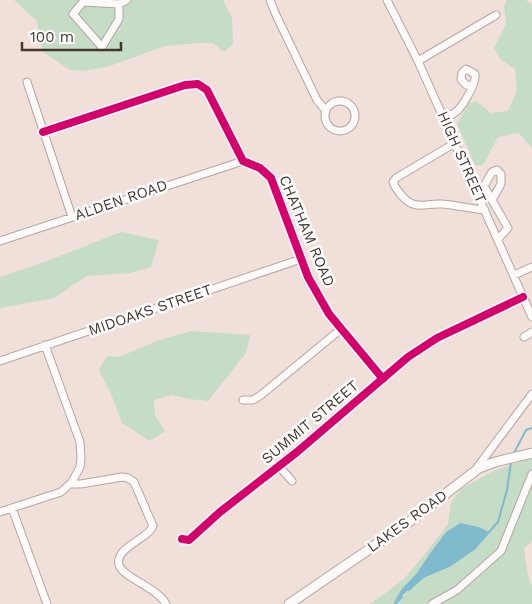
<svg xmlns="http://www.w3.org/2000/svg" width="532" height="604" viewBox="0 0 532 604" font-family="'Work Sans',sans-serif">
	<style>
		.green { fill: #c5dcc7 }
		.water { fill: #80bacd }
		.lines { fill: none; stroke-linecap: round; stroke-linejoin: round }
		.stream { stroke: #80bacd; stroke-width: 2 }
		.minor-casing { stroke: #b4a6a0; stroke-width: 9 }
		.major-casing { stroke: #b4a6a0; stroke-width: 11 }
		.minor { stroke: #fdfaf9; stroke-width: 7 }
		.major { stroke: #fdfaf9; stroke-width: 9 }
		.cycleway-casing { stroke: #fff; stroke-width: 11 }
		.cycleway { stroke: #d6006c; stroke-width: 8 }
		.labels { text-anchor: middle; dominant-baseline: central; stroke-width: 5; stroke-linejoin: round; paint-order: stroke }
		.street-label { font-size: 15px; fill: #453730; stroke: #fff }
	</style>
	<rect width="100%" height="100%" fill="#f1e0d9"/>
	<path class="green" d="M14,0h209l9,18 1,26 -9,8 -11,-9h-15l-33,3 -58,21 -24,4 -13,-1 -27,-18 -6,-31z
		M507,0h19l6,5v143l-13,-15 -21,4 -15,28h-8l-18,-41 11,-20 8,-3 15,12 17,-2 9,-20 -2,-22 -14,-9 -7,-12 12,-24 -2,-18z
		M121,232l38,8 -8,27 -20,6 -44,3 -33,22 -54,10v-31l42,-14z
		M191,331l59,4 -4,18 -38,48 -19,-2 -17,-4 -18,5 1,15 10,16 -15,10 -28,-18 -11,-29 -12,-24 8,-14 12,1 38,-16z
		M529,459h3v82l-8,8 4,26 4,11v18h-137l28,-27 28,-12 23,-16 14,-16 -9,-6 -19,-4 -14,9 -18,24 -11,17 -16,17 -8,14h-23l33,-24 25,-30 20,-26 3,-21 10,-14 32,-18z"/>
	<path class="water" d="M460,523l19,4 10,5 -15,17 -23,16 -28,12 -30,27 8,-14 16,-17 11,-17 18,-24z"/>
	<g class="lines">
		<path class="stream" d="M514,453l12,-23 6,-2
			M409,590l14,-13 28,-12 23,-16 24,-27 9,-32 4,-28
			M395,604l7,-7"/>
		<g class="minor-casing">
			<path id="minor" d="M270,0l6,15 41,85 9,11
				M387,0l31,61 114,256
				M83,2l36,2v15l-17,28 -29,-33z
				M119,4l8,-4
				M418,61l78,-46
				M27,82l45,135
				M325 116a15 15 0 1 1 30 0a15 15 0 1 1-30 0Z
				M444,119c5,-3 10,-5 14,-9 6,-6 19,-28 17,-36l-9,-5 -4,4 -1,6 4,5 6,3
				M43,132l142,-47 13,-1 9,6 36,71 17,7 11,10 37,99 21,37 54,65
				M455,143l-59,35 -3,4c2,6 5,9 9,14 13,15 23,7 40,8 15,1 29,5 43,6
				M497,170l4,4v10l-9,16 -8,-14 8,-14z
				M492,200l16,28 -10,11
				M0,241l243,-80
				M514,275l18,-8
				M524,337l8,-5
				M0,361l301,-102
				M243,400h10l8,-5 80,-66
				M279,466l13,15
				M476,469l56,-75
				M70,484h11l41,-7 6,1 6,4 19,44c-5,13 -39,22 -34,39 3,12 39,23 47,39
				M12,508l35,96
				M0,512l61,-20 11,-10 8,-15 1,-8 -1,-17 -35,-97
				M182,539l7,1 31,-28 77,-60 111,-95 29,-19 86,-41
				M432,604l25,-14 44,-39 31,-77"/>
		</g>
		<g class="major-casing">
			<path id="major" d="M289,604l120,-82 70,-54 16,-6 37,-9"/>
		</g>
		<use href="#minor" class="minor"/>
		<use href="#major" class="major"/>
		<g class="cycleway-casing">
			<path id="cycleway" d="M43,132l142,-47 13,-1 9,6 36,71 17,7 11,10 37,99 21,37 54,65
				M182,539l7,1 31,-28 77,-60 111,-95 29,-19 86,-41"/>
		</g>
		<use href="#cycleway" class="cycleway"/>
	</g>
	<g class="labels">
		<g class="street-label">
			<text transform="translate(462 157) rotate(66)">HIGH STREET</text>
			<text transform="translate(121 200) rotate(-19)">ALDEN ROAD</text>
			<text transform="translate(307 231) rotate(67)">CHATHAM ROAD</text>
			<text transform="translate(150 310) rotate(-19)">MIDOAKS STREET</text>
			<text transform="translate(310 422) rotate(-40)">SUMMIT STREET</text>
			<text transform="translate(407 521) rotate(-36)">LAKES ROAD</text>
		</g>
	</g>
	<path d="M22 42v8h99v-8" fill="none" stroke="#453730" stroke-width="2.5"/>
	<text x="30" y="42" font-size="15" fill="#453730" stroke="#ffffff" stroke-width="4" paint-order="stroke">100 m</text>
</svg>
